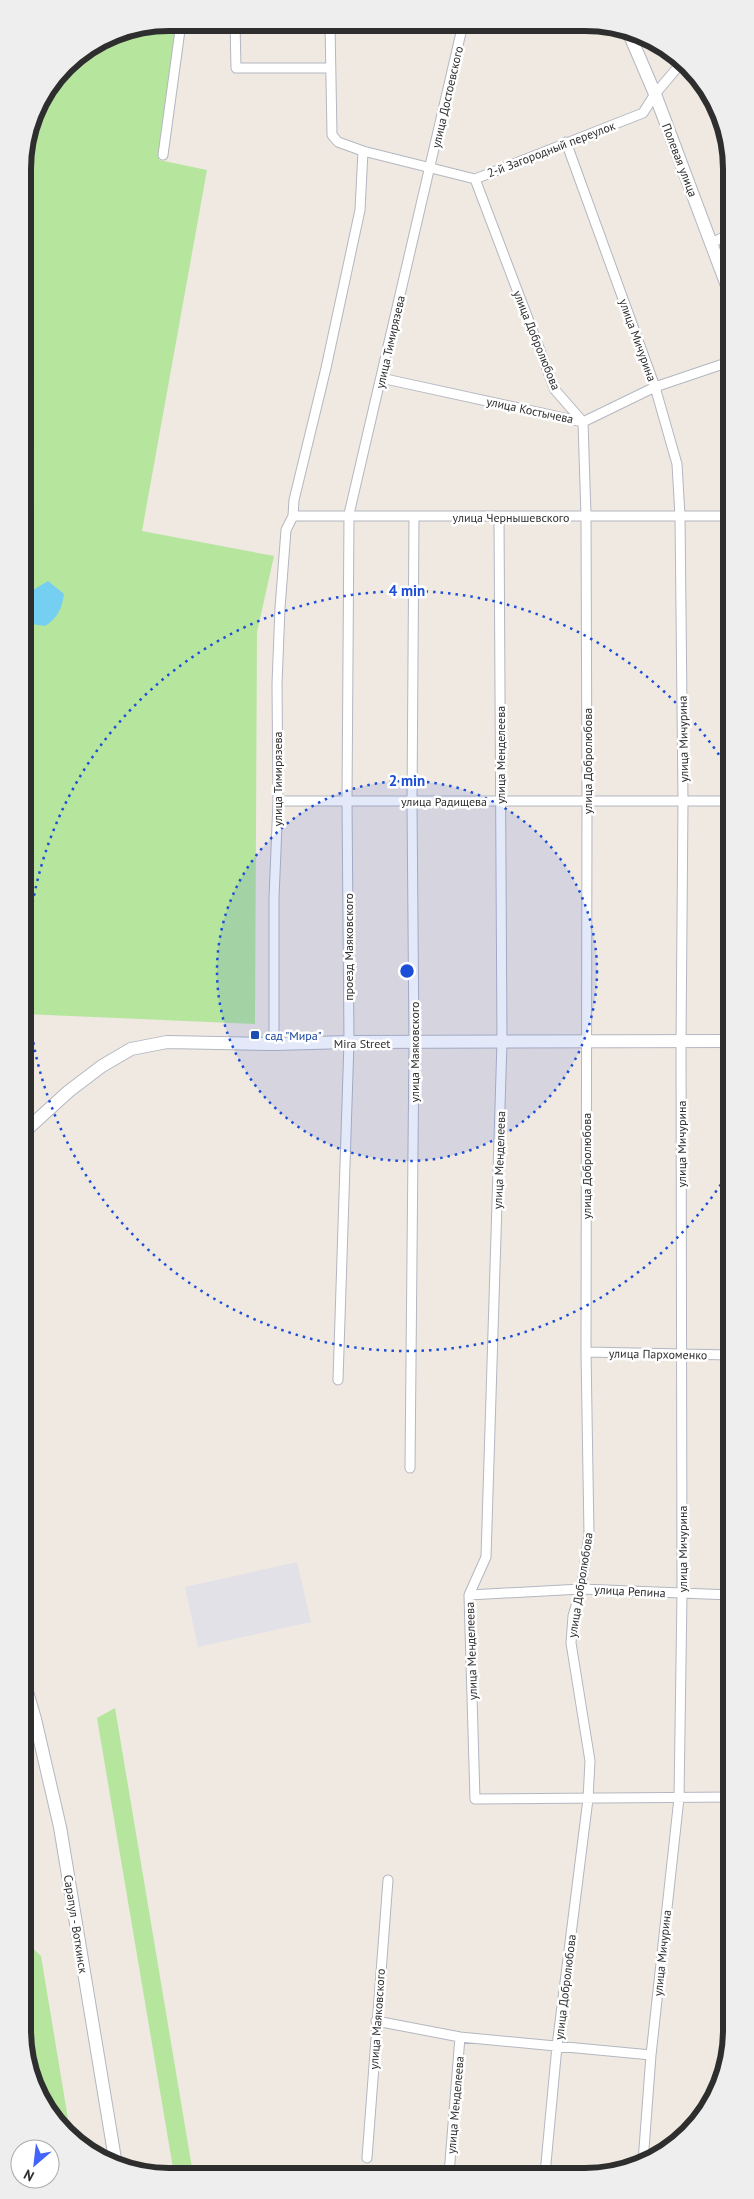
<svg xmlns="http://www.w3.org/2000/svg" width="754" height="2199" viewBox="0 0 754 2199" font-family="'PT Sans',sans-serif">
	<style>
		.industrial { fill: #e3e1e8 }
		.green { fill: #b6e59e }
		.water { fill: #75cff0 }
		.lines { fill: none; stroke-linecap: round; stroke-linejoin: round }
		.minor-casing { stroke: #b4b7c1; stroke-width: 11 }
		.secondary-casing { stroke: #b4b7c1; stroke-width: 14 }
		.minor { stroke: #fff; stroke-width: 9 }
		.secondary { stroke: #fff; stroke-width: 12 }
		.ring { fill: none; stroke: #1d4ed8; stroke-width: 2.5; stroke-dasharray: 2.5 5 }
		.transit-dot { fill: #1a4fb4; stroke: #fff; stroke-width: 2 }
		.labels { text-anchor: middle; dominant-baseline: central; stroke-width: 5; stroke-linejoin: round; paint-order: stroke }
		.street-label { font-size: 12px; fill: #2e2e2e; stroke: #fff }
		.transit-label { font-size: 12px; fill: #164399; stroke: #fff; text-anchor: start }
		.rim { fill: none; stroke: #2e2e2e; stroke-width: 6 }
		.centre { fill: #1d4ed8; stroke: #fff; stroke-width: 2.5 }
		.ring-label { font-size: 15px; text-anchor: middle; font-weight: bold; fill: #1d4ed8; stroke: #fff; stroke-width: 5; stroke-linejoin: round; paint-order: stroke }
	</style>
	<rect width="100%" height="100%" fill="#efe9e1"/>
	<path class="industrial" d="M297,1562l14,60 -113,25 -13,-60z"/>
	<path class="green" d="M170,23h13l-24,137 48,10 -65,361 132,25 -17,76 -2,392 -231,-10v-150l8,-97 -8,-1 -1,-606 15,-56 34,-45 42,-25z
		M24,769h6l-6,72z
		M115,1708l78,466h-19l-77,-456z
		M25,1941l16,15 30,181 -5,-3 -24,-31 -17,-45z
		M731,1991v48l-13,50z"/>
	<path class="water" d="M48,581l16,13c-2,14 -6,24 -19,32l-13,-2 -9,3v-31z"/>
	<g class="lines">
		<g class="minor-casing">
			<path id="minor" d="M235,23l1,45h94
				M330,24l2,111 6,7 25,9 112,28 168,-66 12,-19 28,-33
				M566,142l89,245 22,77 3,52 3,286 -2,239 1,553 -3,204 -28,257 -8,107
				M163,155l18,-132
				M475,179l80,211 28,32 3,94 1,285 -1,551 3,183 -8,54 -8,27 -2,27 19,118 -2,38 -31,247 -12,128
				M712,243l17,-9
				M381,378l202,44 72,-35 74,-25
				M293,516h436
				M499,517l3,525 -16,515 -17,38 6,204 256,-2
				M278,801h452
				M274,1044v-146l4,-97 -1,-117 3,-76 6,-78 7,-14 1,-16 32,-132 34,-158 3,-59
				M586,1352l144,3
				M338,1380l11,-338 -2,-241 2,-287 114,-490
				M410,1468l4,-425 -2,-241 2,-285
				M469,1595l112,-6 150,6
				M376,2021l84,16 191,18
				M367,2158l21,-278
				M449,2174l11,-137"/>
		</g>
		<g class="secondary-casing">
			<path id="secondary" d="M628,31l27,63 74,197
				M24,1132l45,-41 33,-25 29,-17 36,-7 107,2 75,-2 381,-1
				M25,1685l10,34 25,108 56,338"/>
		</g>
		<use href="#minor" class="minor"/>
		<use href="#secondary" class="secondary"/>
	</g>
	<circle cx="407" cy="971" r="190" fill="#1d4ed8" fill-opacity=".12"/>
	<g class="ring">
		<circle cx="407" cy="971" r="190"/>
		<path d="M729 1172A380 380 0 1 1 729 770"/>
	</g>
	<rect class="transit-dot" x="250" y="1030" width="10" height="10" rx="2.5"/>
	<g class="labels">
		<g class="street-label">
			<text transform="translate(447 97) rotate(-77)">улица Достоевского</text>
			<text transform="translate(551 149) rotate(-21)">2-й Загородный переулок</text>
			<text transform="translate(680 160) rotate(69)">Полевая улица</text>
			<text transform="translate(537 340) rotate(68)">улица Добролюбова</text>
			<text transform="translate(638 340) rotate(70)">улица Мичурина</text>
			<text transform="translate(390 342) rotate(-77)">улица Тимирязева</text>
			<text transform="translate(530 410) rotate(12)">улица Костычева</text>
			<text x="511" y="517">улица Чернышевского</text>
			<text transform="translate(683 739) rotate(-91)">улица Мичурина</text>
			<text transform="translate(500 755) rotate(-90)">улица Менделеева</text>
			<text transform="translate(587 761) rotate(-90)">улица Добролюбова</text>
			<text transform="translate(277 779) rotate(-90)">улица Тимирязева</text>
			<text x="444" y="801">улица Радищева</text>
			<text transform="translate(348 947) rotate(-90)">проезд Маяковского</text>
			<text x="362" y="1043">Mira Street</text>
			<text transform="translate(414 1052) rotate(-90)">улица Маяковского</text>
			<text transform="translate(681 1144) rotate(-90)">улица Мичурина</text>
			<text transform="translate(499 1160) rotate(-88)">улица Менделеева</text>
			<text transform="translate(586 1166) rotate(-90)">улица Добролюбова</text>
			<text transform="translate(658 1354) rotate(1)">улица Пархоменко</text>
			<text transform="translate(682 1549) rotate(-90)">улица Мичурина</text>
			<text transform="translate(580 1585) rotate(-81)">улица Добролюбова</text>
			<text transform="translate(630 1591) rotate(3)">улица Репина</text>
			<text transform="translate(471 1651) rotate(-92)">улица Менделеева</text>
			<text transform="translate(76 1924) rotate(81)">Сарапул - Воткинск</text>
			<text transform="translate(662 1953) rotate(-84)">улица Мичурина</text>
			<text transform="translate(565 1987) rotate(-83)">улица Добролюбова</text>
			<text transform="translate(377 2019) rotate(-86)">улица Маяковского</text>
			<text transform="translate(455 2105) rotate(-85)">улица Менделеева</text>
		</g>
		<g class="transit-label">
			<text x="265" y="1035">сад "Мира"</text>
		</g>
	</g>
	<path d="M0 0H754V2199H0ZM169 31H585A138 138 0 0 1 723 169V2030A138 138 0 0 1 585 2168H169A138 138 0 0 1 31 2030V169A138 138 0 0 1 169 31Z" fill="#eee" fill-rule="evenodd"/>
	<path class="rim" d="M169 31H585A138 138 0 0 1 723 169V2030A138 138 0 0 1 585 2168H169A138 138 0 0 1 31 2030V169A138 138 0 0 1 169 31Z"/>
	<circle cx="407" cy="971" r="8" class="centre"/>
	<g class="ring-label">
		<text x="407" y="596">4 min</text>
		<text x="407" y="786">2 min</text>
	</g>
	<g transform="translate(35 2164) rotate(208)"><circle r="24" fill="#ffffff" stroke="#ababab"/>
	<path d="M0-4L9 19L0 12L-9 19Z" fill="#4264fb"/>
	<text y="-8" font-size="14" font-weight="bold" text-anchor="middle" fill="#2e2e2e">N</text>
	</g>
</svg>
